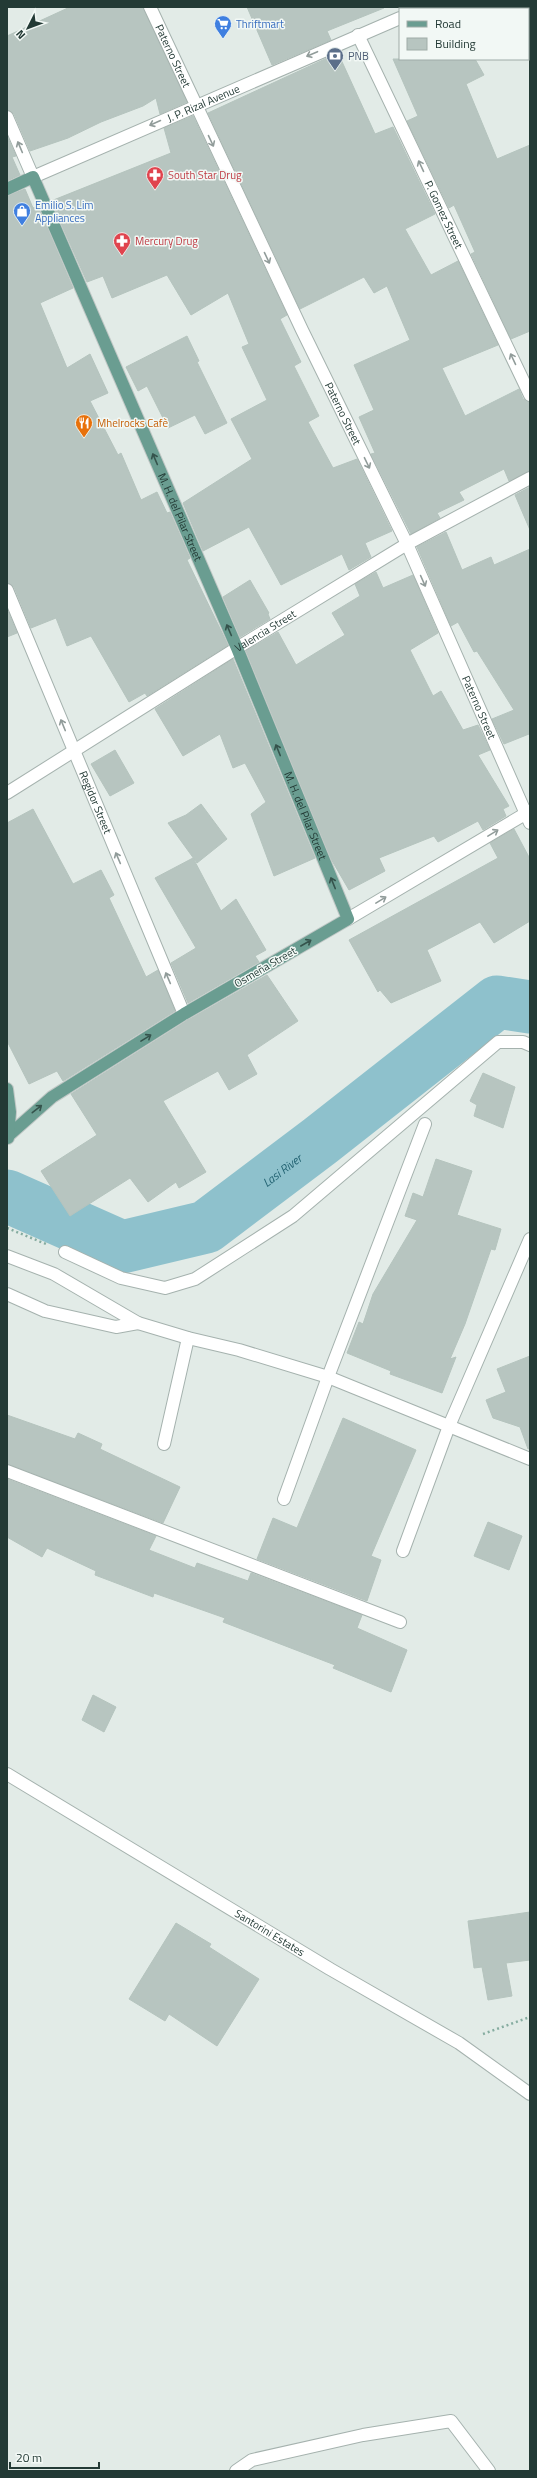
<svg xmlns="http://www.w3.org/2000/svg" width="537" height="2478" viewBox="0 0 537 2478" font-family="'Titillium Web',sans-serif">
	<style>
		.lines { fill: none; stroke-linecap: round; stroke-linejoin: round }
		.river { stroke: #8ec1cc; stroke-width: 53 }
		.building { fill: #b7c5c0; stroke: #b5c4be }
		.minor-casing { stroke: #a5b2ae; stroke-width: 14 }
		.major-casing { stroke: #c1c8c6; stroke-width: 14 }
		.path { stroke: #85aca0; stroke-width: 2.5; stroke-dasharray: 2 3; stroke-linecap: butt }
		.minor { stroke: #fff; stroke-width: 12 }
		.major { stroke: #6a9d91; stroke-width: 12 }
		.oneway { stroke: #919c9a }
		.oneway2 { stroke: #35534c }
		.labels { text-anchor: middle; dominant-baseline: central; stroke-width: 3; stroke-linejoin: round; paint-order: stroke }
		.shop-label { font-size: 11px; fill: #366cbe; stroke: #f2f8f5; text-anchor: start }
		.street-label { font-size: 11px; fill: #233a35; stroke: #f2f8f5 }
		.service-label { font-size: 11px; fill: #4e5e75; stroke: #f2f8f5; text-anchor: start }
		.health-label { font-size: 11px; fill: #be3a42; stroke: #f2f8f5; text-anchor: start }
		.food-label { font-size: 11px; fill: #c56008; stroke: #f2f8f5; text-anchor: start }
		.water-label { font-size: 12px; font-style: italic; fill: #226271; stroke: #f2f8f5 }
	</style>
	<rect width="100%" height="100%" fill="#e2ebe7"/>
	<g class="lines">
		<path class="river" id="s1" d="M7,1196l115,51 84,-20 114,-86 177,-139 33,5"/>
	</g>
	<path class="building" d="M70,7h73l44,95 -27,12 -4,-16 -13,8 -42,16 -33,16 -38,13 -16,-37 -7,-4v-74z
		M247,7h137v1l-57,23 4,9 -59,25z
		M338,53l37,81 18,-7 42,87 -30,15 26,46 27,-14 40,84 -56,23 23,48 54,-27 4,10 7,3v69l-21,10 -5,-12 -45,23 5,8 -27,13 3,5 -29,16 -40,-80 4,-1 -16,-36 15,-7 -20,-45 56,-25 -23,-54 -13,7 -10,-16 -64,32 -92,-196z
		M393,59h82l9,16 -18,9 31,75 33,-14v186l-19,8 -40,-85 4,-2 -21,-47 -5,3 -42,-87 11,-5z
		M193,116l94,199 -7,4 21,43 -7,4 25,50 -11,6 25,46 24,-9 35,72 -27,12 6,14 -22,13 -7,-16 -61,31 -32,-58 -46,24 -20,-48 69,-44 -21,-40 36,-19 -25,-53 7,-3 -21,-51 -37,22 -24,-40 -55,23 -9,-22 -16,6 -36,-81 120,-48 -7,-25z
		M7,136l9,20 -4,1 8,18 -13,6z
		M25,189l8,19 5,-2 35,82 -33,15 27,65 23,-14 18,39 -18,8 28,54 3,-2 20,47 16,-8 10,21 3,-1 20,46 -3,2 41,85 -81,51 -2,-3 -16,9 -38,-66 -24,10 -11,-28 -25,10 -17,-41 -7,-4v-387z
		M187,336l12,25 -2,1 30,61 -22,11 -10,-19 -27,13 -21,-42 -9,5 -12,-24z
		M530,487v43l-15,-35z
		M446,532l16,38 29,-13 3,8 36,-16v187l-1,-2 -25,10 -12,-25 22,-9 -37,-59 -3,1 -16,-30 -7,4 -34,-79z
		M376,572l7,16 30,-13 25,58 -28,17 23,46 8,-5 22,39 15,-5 12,25 -12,5 31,51 -6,3 3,7 -23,14 -5,-9 -40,21 -4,-6 -55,22 6,13 -36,19 -18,-31 -85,-208 32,-19 18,33 49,-30 -13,-22 28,-17 -5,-12z
		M250,580l19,33 -1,1 2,5 -30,18 -17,-40z
		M7,609l10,24 -10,4z
		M233,659l82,199 -41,18 -23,-62 15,-12 -21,-39 -12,5 -13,-34 -37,22 -28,-47z
		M115,750l19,33 -24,13 -19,-32z
		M201,804l26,35 -30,24 -29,-40 18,-8z
		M33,809l40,75 28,-14 13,25 -5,3 37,79 12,-7 17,41 -112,70 -6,-10 -28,13 -22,-43v-218z
		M514,829l16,30v62l-36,22 -14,-21 -53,28 14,31 -50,22 -11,-13 -2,2 -29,-52 149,-82 -8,-15z
		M193,858l28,53 15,-12 30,51 -11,6 4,6 -71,41 -17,-40 25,-15 -41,-70z
		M267,975l31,46 -51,34 10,19 -28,16 -11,-19 -55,30 43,71 -27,16 -3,-6 -28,20 -18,-24 -60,38 -29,-45 56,-36 -26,-41 117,-74z
		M483,1073l32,14 -12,41 -29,-12 3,-11 -7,-4z
		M436,1159l36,12 -15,44 44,14 -6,21 -4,-1 -26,75 -15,35 6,-2 -14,36 -52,-19 1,-3 -44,-18 12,-31 4,2 10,-30 44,-74 -12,-4 8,-23 10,4z
		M530,1356v92l-2,1 -8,-22 -27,-9 -7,-18 20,-8 -9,-23z
		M7,1415l68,24 3,-6 24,11 -2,5 80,38 -17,36 -156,-59z
		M343,1418l73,32 -45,106 10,4 -14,41 -110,-42 16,-41 24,10z
		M7,1479l149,57 -7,14 46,18 2,-5 51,18 3,-8 111,42 -5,13 50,22 -16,42 -58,-24 2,-3 -112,-43 2,-4 -71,-25 -1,4 -58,-22 1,-4 -49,-23 -5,9 -35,-20z
		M488,1522l34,14 -13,34 -35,-14z
		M93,1695l23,12 -12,25 -22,-12z
		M530,1912v48l-24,3 6,33 -24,4 -6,-33 -8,1 -6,-47z
		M176,1923l35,21 -2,3 50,32 -42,67 -48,-32 -4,7 -36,-22z"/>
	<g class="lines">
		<g class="minor-casing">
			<g id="minor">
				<path id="s2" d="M150,7l152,323 105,214 123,279"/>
				<path d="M422,9l5,-2"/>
				<path id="s3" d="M358,35l172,360"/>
				<path id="s4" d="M7,117l26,60 367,-159"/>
				<path id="s5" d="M7,590l177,424"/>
				<path id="s6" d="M7,793l230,-145 170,-104 123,-66"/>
				<path d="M348,919l182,-108"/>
				<path d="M65,1252l56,26 44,10 30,-9 98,-63 205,-174h25l7,3"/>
				<path d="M7,1256l47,18 84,49 50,15 51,12 89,27 202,82"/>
				<path d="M7,1294l38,17 71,16 22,-4"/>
				<path d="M164,1444l24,-106"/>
				<path d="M7,1471l393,151"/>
				<path d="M284,1499l44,-122 97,-253"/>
				<path d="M403,1551l46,-125 81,-187"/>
				<path id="s7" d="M7,1774l323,195 129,74 71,51"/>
				<path d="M236,2471l16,-11 111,-25 88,-14 38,50"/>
			</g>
		</g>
		<g class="major-casing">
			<g id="major">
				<path id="s8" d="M7,189l26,-12 204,471 111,271 -164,95 -132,83 -44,39"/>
				<path d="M7,1089l3,23 -2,26"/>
			</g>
		</g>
		<path class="path" d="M7,1228l39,16
			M483,2034l47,-17"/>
		<use href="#minor" class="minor"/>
		<use href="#major" class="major"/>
	</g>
	<defs><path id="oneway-shaft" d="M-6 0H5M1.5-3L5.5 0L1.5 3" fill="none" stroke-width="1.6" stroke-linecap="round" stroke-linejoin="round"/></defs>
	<g class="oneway">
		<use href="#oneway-shaft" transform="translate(312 54) rotate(157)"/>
		<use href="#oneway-shaft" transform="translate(155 123) rotate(156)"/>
		<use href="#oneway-shaft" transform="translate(211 141) rotate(65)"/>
		<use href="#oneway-shaft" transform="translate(20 147) rotate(-113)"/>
		<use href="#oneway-shaft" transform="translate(421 166) rotate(-115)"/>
		<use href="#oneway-shaft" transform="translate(267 258) rotate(65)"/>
		<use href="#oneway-shaft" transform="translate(513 359) rotate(-115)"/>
		<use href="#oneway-shaft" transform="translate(367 463) rotate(64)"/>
		<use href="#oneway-shaft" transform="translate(423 581) rotate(66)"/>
		<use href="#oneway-shaft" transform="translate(63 725) rotate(-112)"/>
		<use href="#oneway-shaft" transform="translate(493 833) rotate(-31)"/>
		<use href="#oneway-shaft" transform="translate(118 858) rotate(-113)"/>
		<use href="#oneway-shaft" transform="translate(381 900) rotate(-31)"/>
		<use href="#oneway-shaft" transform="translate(168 978) rotate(-113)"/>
	</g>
	<g class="oneway2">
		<use href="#oneway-shaft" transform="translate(155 459) rotate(-113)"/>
		<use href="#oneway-shaft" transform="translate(229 630) rotate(-113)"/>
		<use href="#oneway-shaft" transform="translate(278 750) rotate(-112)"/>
		<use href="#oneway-shaft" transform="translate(333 883) rotate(-112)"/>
		<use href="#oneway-shaft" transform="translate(306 943) rotate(-30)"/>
		<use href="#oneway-shaft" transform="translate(146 1038) rotate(-32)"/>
		<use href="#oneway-shaft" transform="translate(37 1109) rotate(-38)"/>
	</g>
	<defs>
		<g id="supermarket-pin" transform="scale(0.9)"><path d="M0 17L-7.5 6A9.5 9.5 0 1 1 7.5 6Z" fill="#3f7fe0" stroke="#f2f8f5"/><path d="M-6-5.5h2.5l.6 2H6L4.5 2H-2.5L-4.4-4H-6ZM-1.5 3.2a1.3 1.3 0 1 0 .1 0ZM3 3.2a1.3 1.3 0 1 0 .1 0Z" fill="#fff"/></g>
		<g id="bank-pin" transform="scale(0.9)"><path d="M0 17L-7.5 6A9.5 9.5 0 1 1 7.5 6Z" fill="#5c6f8a" stroke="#f2f8f5"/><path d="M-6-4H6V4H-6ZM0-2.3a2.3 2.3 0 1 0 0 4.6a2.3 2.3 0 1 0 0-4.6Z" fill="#fff"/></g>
		<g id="pharmacy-pin" transform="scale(0.9)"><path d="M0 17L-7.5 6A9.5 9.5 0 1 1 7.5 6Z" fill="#e0444e" stroke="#f2f8f5"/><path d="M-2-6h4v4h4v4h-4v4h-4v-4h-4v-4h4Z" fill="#fff"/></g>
		<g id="shop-pin" transform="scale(0.9)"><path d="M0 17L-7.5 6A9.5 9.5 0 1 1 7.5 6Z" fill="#3f7fe0" stroke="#f2f8f5"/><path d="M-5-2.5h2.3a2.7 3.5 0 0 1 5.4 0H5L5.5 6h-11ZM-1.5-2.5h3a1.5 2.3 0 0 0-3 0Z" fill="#fff"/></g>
		<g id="restaurant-pin" transform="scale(0.9)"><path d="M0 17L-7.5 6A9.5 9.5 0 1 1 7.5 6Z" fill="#e8710a" stroke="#f2f8f5"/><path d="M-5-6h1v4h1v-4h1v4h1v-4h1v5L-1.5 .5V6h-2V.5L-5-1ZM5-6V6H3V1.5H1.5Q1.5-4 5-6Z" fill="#fff"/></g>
	</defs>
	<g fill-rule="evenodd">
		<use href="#supermarket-pin" x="223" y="24"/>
		<use href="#bank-pin" x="335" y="56"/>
		<use href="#pharmacy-pin" x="155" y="175"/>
		<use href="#shop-pin" x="22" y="211"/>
		<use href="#pharmacy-pin" x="122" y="241"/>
		<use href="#restaurant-pin" x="84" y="423"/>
	</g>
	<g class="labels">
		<g class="shop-label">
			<text x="236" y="24">Thriftmart</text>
			<text x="35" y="205">Emilio S. Lim<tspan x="35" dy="13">Appliances</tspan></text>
		</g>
		<g class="street-label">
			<text stroke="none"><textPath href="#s2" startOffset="54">Paterno Street</textPath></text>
			<text stroke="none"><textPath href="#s4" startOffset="251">J. P. Rizal Avenue</textPath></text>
			<text stroke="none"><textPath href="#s3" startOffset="199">P. Gomez Street</textPath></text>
			<text stroke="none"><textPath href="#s2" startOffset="450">Paterno Street</textPath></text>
			<text stroke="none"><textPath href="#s8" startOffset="399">M. H. del Pilar Street</textPath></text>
			<text stroke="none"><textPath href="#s6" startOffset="305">Valencia Street</textPath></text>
			<text stroke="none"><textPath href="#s2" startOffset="774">Paterno Street</textPath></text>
			<text stroke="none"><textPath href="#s5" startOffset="230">Regidor Street</textPath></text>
			<text stroke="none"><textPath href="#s8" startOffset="723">M. H. del Pilar Street</textPath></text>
			<text transform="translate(265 967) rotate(-30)">Osmeña Street</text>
			<text stroke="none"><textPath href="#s7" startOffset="307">Santorini Estates</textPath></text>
		</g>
		<g class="service-label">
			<text x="348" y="56">PNB</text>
		</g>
		<g class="health-label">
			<text x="168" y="175">South Star Drug</text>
			<text x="135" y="241">Mercury Drug</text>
		</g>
		<g class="food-label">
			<text x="97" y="423">Mhelrocks Cafè</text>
		</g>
		<g class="water-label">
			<text stroke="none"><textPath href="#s1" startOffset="307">Lasi River</textPath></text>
		</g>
	</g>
	<rect width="537" height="2478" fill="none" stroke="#233a35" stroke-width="16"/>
	<rect x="399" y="8" width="130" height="52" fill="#f2f8f5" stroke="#9faca8"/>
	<rect x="407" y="21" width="20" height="6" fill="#6a9d91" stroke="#9faca8"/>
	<text x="435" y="28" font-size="12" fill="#233a35">Road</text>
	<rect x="407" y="38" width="20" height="12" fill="#b7c5c0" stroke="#9faca8"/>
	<text x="435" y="48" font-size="12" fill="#233a35">Building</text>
	<g transform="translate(28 28) rotate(228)" stroke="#f2f8f5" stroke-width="3" paint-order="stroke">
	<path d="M0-3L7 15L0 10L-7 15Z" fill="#233a35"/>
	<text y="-6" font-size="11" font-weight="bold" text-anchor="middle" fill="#233a35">N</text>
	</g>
	<path d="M10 2462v6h89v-6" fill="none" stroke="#233a35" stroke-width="2"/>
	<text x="16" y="2462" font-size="12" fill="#233a35" stroke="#f2f8f5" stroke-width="3" paint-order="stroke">20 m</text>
</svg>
